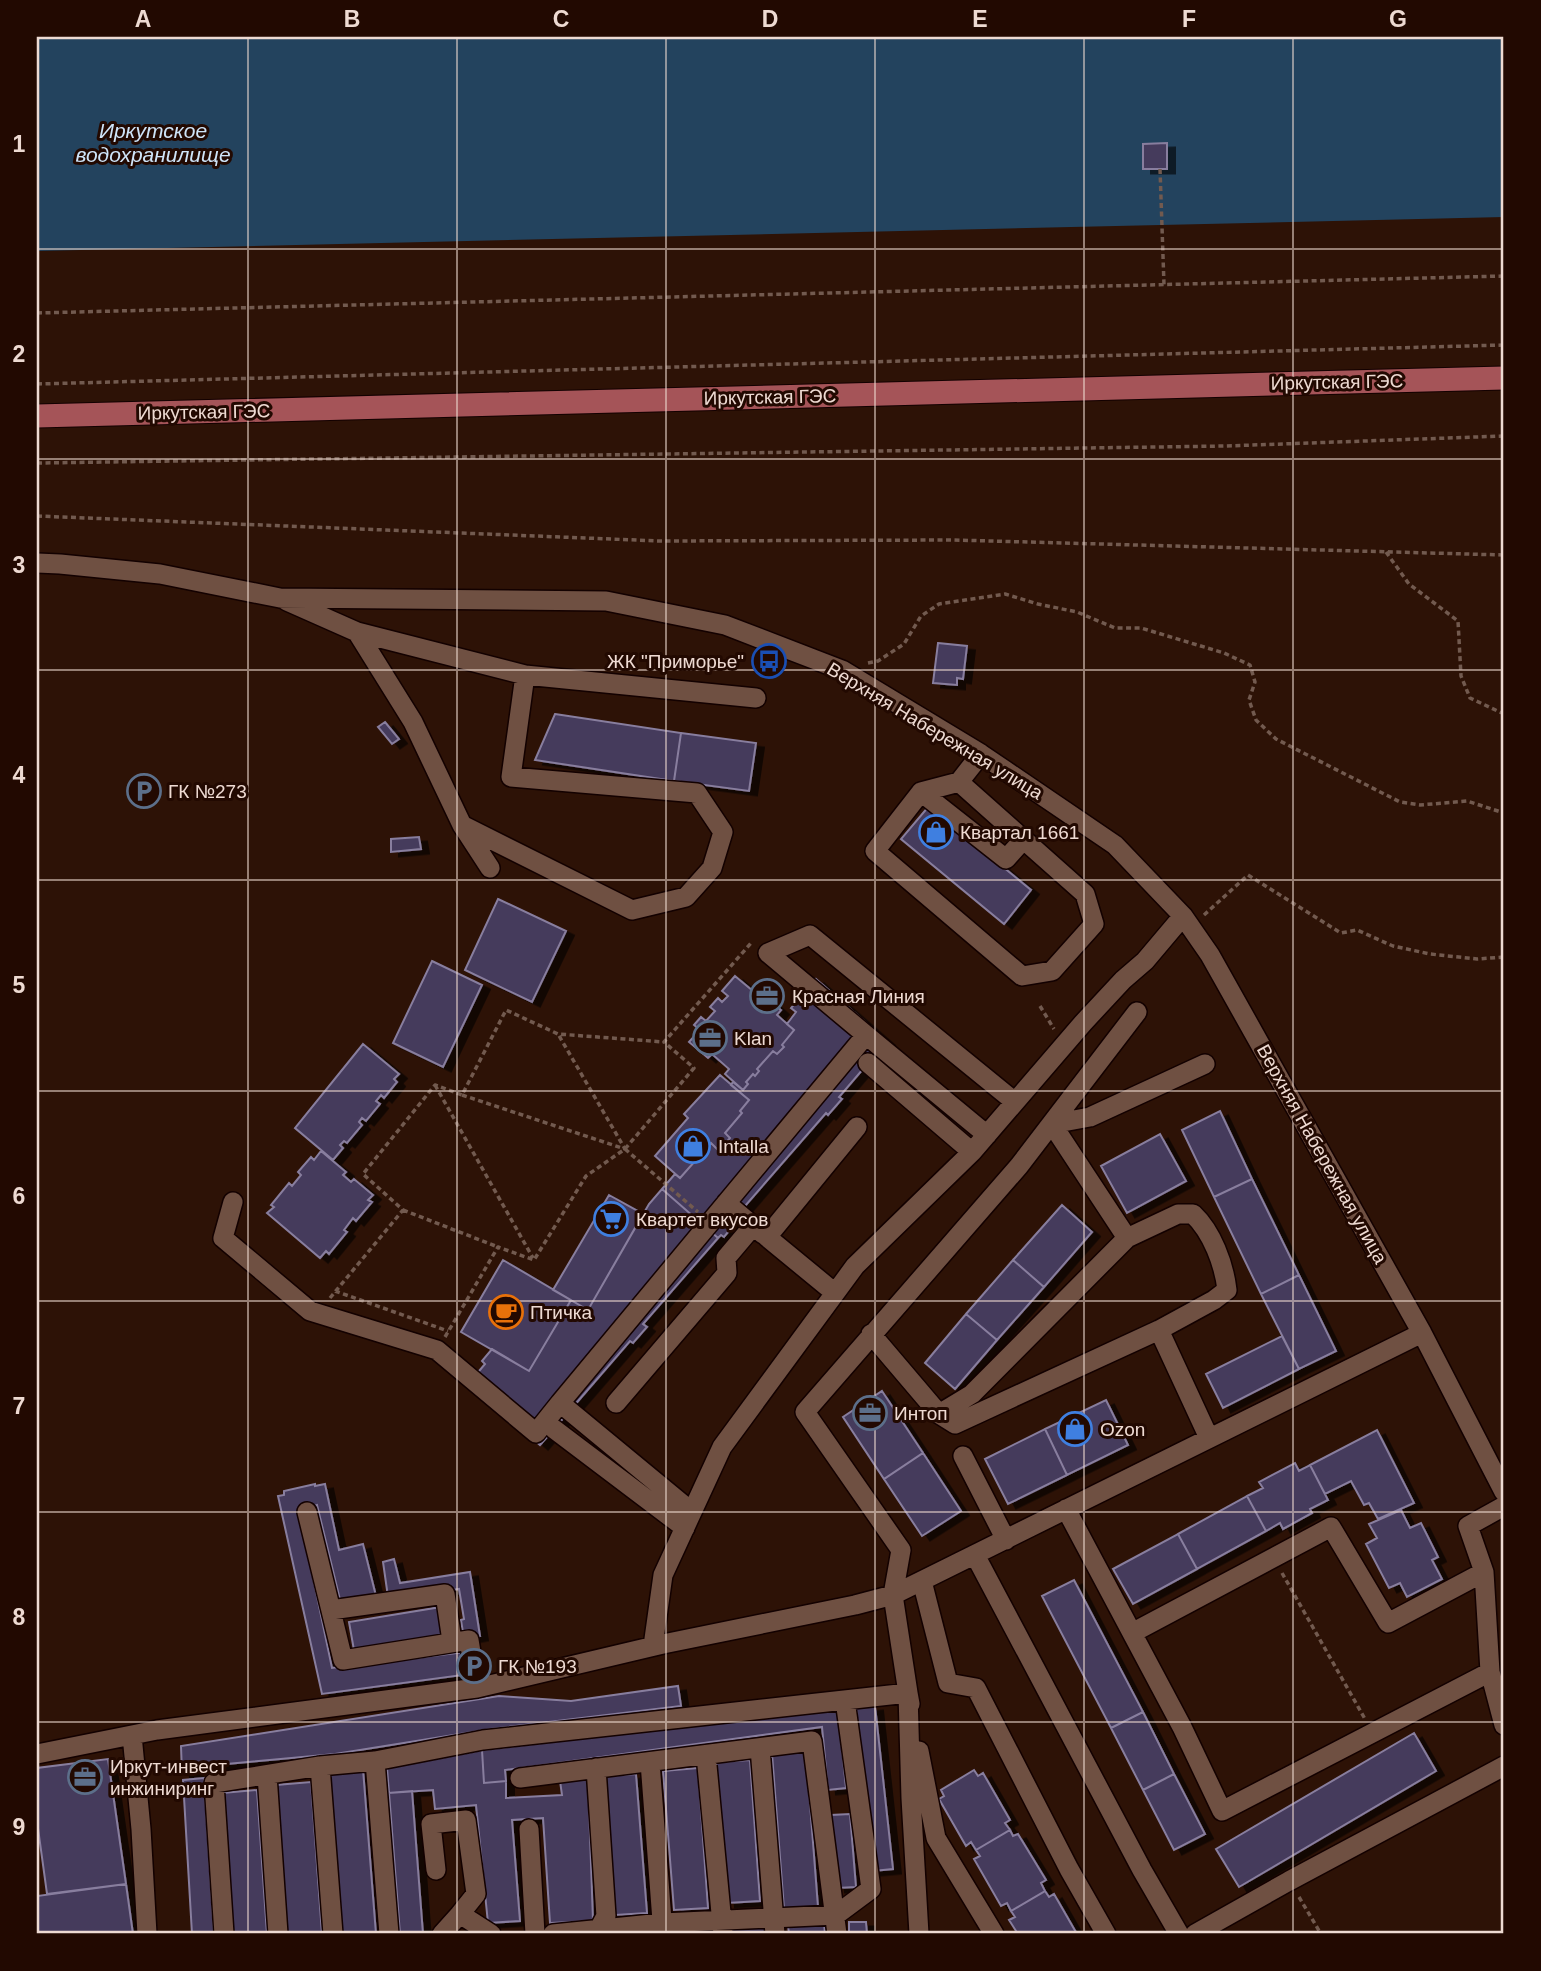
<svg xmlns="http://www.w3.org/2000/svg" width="1541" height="1971" viewBox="0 0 1541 1971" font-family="Arial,sans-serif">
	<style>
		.water { fill: #23435e }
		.building { fill: #453a5c; stroke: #887e9e; stroke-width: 2; filter: url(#shadow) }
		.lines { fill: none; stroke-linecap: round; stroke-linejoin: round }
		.minor-casing { stroke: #130100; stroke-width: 22 }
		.major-casing { stroke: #130100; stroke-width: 25 }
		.path { stroke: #725a4f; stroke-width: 3.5; stroke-dasharray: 5 3.5; stroke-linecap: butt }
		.minor { stroke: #6f5042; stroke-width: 19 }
		.major { stroke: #a55458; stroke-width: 23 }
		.grid { fill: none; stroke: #eedad2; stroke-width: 2; stroke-opacity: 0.55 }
		.labels { text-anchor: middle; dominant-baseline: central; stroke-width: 6; stroke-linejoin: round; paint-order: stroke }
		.street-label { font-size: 19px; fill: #eedad2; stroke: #220901 }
		.poi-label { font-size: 19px; fill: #eedad2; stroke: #220901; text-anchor: start }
		.water-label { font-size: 21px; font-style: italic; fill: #cee4f8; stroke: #220901 }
		.neatline { fill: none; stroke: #eedad2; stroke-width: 2.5 }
		.grid-label { font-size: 23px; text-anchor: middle; font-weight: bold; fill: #eedad2 }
	</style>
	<defs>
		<filter id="shadow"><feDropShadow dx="8" dy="4.5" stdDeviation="0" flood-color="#0009"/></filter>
	</defs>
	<rect width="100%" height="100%" fill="#2d1206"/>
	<path class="water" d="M37,37h1467v180l-1467,34z"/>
	<path class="building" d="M1167,143v26h-24v-25z
		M938,643l29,3 -4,33 -6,-1v7l-24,-2z
		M555,714l126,19 -7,48 -139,-21z
		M385,722l14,17 -7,5 -14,-17z
		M681,733l75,10 -7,48 -75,-10z
		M929,806l102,84 -27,34 -103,-85z
		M419,837l2,12 -30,3v-13z
		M498,899l68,32 -34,71 -67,-32z
		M432,961l50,24 -39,82 -50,-24z
		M735,976l25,21 3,-3 18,16 -4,5 17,15 -12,15 2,2 -7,7 -4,-3 -16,18 2,2 -4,5 -2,-2 -7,8 2,2 -5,6 -18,-16 4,-5 -17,-15 -4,4 -19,-16 11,-12 -6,-5 7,-8 5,4 9,-10 -5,-4 8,-9 4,4 6,-6 -6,-5z
		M816,979l71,62 -48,56 3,2 -14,16 -2,-2 -88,101 -1,7 -13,16 -3,-2 -3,3 -56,-49 13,-15 5,4 31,-35 8,8 11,-13 -5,-5 17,-20 -2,-2 9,-11 -18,-15 2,-3 10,8 5,-6 -2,-2 7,-8 2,2 4,-5 -2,-2 16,-18 4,3 7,-7 -2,-2 12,-15 -7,-6 9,-12 -5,-4z
		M363,1044l36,30 -5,5 3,3 -13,16 -3,-3 -5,6 4,3 -14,17 -4,-3 -3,4 3,3 -15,18 -3,-2 -4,4 3,3 -10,12 -38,-32z
		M720,1075l29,25 -9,11 2,2 -17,20 5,5 -11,13 -8,-8 -31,35 -25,-22 33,-38 -4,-4z
		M1220,1111l32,68 -38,18 -32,-67z
		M1160,1134l26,47 -59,32 -26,-47z
		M321,1151l25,21 -3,3 8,7 3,-3 19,16 -5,5 4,2 -16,19 -3,-3 -9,12 3,2 -18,22 -3,-3 -6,7 -53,-45 7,-6 -3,-2 18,-22 3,3 9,-11 -3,-3 13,-15 3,3z
		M1252,1179l47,96 -38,19 -47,-97z
		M662,1189l56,49 -75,86 4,3 -14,16 -3,-2 -90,104 -71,-62 16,-19 -3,-3 10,-12 37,22 42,-71 17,10 61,-106z
		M609,1195l34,19 -55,96 -35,-20z
		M1062,1205l30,27 -48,55 -31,-27z
		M503,1260l68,40 -42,71 -68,-39z
		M1013,1260l31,27 -47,53 -31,-26z
		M1299,1275l37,76 -37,18 -38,-75z
		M966,1314l31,26 -42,49 -30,-26z
		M1282,1336l17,33 -76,39 -17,-34z
		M882,1391l41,62 -39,26 -41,-62z
		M1106,1400l22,45 -61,30 -22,-46z
		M1045,1429l22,46 -59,29 -23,-45z
		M1377,1430l37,73 -36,16 -9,-16 -5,2 -13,-24 -26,13 -15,-29z
		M923,1453l38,58 -39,25 -38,-57z
		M1295,1463l4,8 11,-6 18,35 -18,9 2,4 -29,16 -3,-6 -14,8 -19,-35 16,-8 -4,-6z
		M315,1484v2l10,-2 14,66 24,-6 13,52 -35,8 -24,-99 -18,5 33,158 133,-16 5,22 -148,20 -44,-198 6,-1v-4z
		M1247,1496l19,35 -69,38 -19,-35z
		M1401,1510l9,18 11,-5 17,34 -6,3 10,19 -35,18 -7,-14 -11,5 -23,-44 11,-6 -8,-14z
		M1178,1534l19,35 -64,35 -20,-35z
		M394,1559l6,24 70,-11 10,64 -16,3 -3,-19 3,-1 -5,-30 -49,7 -22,1 -5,-35z
		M1074,1580l69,132 -32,16 -69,-132z
		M441,1607l6,34 -92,15 -6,-34z
		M678,1686l3,20 -190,23 -156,25 -140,13v7h-13l-1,-28 318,-50 72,5z
		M875,1706l18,163 -20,2 -17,-163z
		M838,1708l8,80 -18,2 -6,-63 -317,43 1,11 -22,2 -2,-33z
		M1143,1712l31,62 -31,16 -32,-62z
		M1414,1733l22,38 -197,116 -23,-38z
		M482,1750l2,33 22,-2v17l56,-3 -2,-14 28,-3 5,143 -43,2 -7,-105 -31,2 8,101 -32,2 -12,-118 -41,4 -2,-19 -44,3 -2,-25z
		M806,1752l12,155 -34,2 -12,-155z
		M108,1759l18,125 -79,10 -10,-73v-53z
		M750,1760l10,141 -33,2 -11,-141z
		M698,1768l10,140 -34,2 -11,-139z
		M363,1769l13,165h-35l-13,-162z
		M974,1770l4,6 5,-3 27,47 -5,3 5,7 -34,20 -5,-8 -5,4 -27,-47 5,-3 -3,-6z
		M636,1774l11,139 -32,2 -10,-139z
		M1174,1774l31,60 -31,16 -31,-60z
		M204,1778l10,156h-22l-9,-154z
		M311,1782l11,152h-35l-11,-149z
		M257,1790l10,144h-35l-10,-141z
		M412,1791l11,143h-23l-11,-141z
		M850,1814l6,73 -19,1 -6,-73z
		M1010,1830l3,6 5,-2 28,46 -5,3 4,8 -34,20 -4,-8 -6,3 -27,-47 6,-3 -4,-6z
		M126,1884l7,50h-96v-38z
		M1045,1891l4,6 5,-3 23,40h-59l-9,-14 6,-3 -4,-6z
		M849,1922h17l1,12h-18z
		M824,1923l1,11h-36l-1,-8z
		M766,1926v8h-33l-1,-5z"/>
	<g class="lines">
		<g class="minor-casing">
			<path id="minor" d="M37,563l23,1 100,10 120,24 326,3 119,24 117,45 139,84 134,91 68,71 27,39 212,378 82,159
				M287,601l70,31 168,43 231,23
				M357,632l56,90 49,103 28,43
				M959,782l126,112 9,30 -42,47 -30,5 -147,-125 46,-59 38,-10 22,-28
				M921,792l85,67 17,-19
				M462,825l170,85 54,-13 26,-29 11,-36 -26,-39 -186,-16 14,-102
				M866,1035l121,100
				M868,1063l104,89
				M233,1202l-10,36 87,73 127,39 99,83 24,-30
				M726,1203l37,31
				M1127,1238l-75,-114 38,-7 115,-53
				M835,1293l-68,-56 90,-110
				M871,1334l68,80 16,10 204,-94 50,108
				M616,1403l111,-130 -1,-15 27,-32
				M939,1414l33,-20 155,-156 51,-24h15c19,18 31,50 34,76l-13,10 -55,30
				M554,1429l131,99
				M963,1456l43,84
				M1066,1509l116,218 40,84 268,-139 -6,-100
				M307,1512l36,148 126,-20 8,48
				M692,1512l-132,-109 306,-368 -98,-82 42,-18 205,167
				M975,1555l167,315 37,64
				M922,1581l26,102 28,5 93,181 37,65
				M893,1595l8,-45 -96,-138 214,-246 118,-154
				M893,1595l529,-262
				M331,1610l114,-16 7,47
				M1132,1633l199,-106 57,96 96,-51 -16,-46 36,-20
				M653,1646l10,-71 59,-128 133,-181 117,-114 111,-129 40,-43 22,-19 38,-45
				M1490,1672l14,53
				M132,1735l9,94 6,105
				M760,1748l15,186
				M919,1751l17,87 58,96
				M37,1754l120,-24 320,-42 186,-44 192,-39 38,-10 15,98 3,105 8,136
				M706,1755l17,179
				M375,1761l14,173
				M650,1762l13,172
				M320,1766l13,168
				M596,1768l10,148 -7,13 1,5
				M267,1775l11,159
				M520,1778l292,-37 25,193
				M529,1829l6,105
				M436,1870l-5,-46 35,-4 10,74 -16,20
				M224,1934l-10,-151 106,-17 55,-5 108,-21 425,-47 2,11
				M442,1934l18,-20 31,20
				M553,1934l109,-11 174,-8 35,-26 -26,-189
				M1195,1934l94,-53 215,-115"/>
		</g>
		<g class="major-casing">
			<path id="major" d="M37,416l1467,-38"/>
		</g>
		<path class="path" d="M1160,169l4,116
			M37,313l1467,-37
			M37,384l1467,-39
			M37,463l1189,-17 278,-10
			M37,516l623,25 294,-1 550,15
			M1386,552l23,32 49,37 3,55 9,22 34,16
			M868,663l10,-2 26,-17 17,-28 18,-12 66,-10 33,10 39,8 38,16h26l83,25 26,12 5,17 -6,18 7,20 20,19 124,63 20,3 47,-4 37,12
			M1204,915l44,-40 93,58 16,-3 36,16 37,8 47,5 27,-2
			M1040,1006l14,23
			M435,1085l98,173
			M462,1095l163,54 -67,-115
			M625,1149l73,63
			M403,1210l95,37
			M335,1291l113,40
			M330,1298l73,-88 -40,-36 72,-89 27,10 44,-85 52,24 106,8
			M445,1337l53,-90 36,13 52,-84 39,-27 69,-81 -30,-26 88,-100
			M1282,1573l83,146
			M1299,1897l22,37"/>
		<use href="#minor" class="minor"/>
		<use href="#major" class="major"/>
	</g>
	<path class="grid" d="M248,37v1897M457,37v1897M666,37v1897M875,37v1897M1084,37v1897M1293,37v1897M37,249h1467M37,459h1467M37,670h1467M37,880h1467M37,1091h1467M37,1301h1467M37,1512h1467M37,1722h1467"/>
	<defs>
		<g id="bus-ring" transform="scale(1.75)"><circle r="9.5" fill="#220901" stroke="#1a4fb4" stroke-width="1.5"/><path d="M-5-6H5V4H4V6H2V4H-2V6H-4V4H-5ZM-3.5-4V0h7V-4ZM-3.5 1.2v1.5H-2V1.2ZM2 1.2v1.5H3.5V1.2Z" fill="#1a4fb4"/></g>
		<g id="parking-ring" transform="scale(1.75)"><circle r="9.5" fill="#220901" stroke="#5c6f8a" stroke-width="1.5"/><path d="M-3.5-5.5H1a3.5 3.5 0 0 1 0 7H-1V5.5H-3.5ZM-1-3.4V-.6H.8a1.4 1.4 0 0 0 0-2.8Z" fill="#5c6f8a"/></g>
		<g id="shop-ring" transform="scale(1.75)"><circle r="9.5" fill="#220901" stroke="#3f7fe0" stroke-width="1.5"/><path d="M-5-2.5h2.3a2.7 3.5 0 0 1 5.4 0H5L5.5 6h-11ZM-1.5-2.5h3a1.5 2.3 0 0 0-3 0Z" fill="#3f7fe0"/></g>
		<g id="office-ring" transform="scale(1.75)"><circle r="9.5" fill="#220901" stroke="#5c6f8a" stroke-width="1.5"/><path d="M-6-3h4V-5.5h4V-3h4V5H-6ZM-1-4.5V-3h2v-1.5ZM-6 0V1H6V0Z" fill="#5c6f8a"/></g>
		<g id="supermarket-ring" transform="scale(1.75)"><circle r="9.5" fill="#220901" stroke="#3f7fe0" stroke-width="1.5"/><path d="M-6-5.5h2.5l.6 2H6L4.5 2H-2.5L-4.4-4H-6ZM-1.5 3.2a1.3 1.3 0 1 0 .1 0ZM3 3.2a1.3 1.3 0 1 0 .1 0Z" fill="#3f7fe0"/></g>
		<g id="cafe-ring" transform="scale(1.75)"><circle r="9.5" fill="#220901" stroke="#e8710a" stroke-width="1.5"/><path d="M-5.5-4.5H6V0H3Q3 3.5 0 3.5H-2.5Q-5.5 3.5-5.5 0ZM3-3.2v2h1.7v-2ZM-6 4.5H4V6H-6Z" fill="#e8710a"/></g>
	</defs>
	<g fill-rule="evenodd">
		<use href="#bus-ring" x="769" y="661"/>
		<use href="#parking-ring" x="144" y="791"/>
		<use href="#shop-ring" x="936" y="832"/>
		<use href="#office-ring" x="767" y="996"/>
		<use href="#office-ring" x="710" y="1038"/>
		<use href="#shop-ring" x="693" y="1146"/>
		<use href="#supermarket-ring" x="611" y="1219"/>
		<use href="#cafe-ring" x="506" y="1312"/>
		<use href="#office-ring" x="870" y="1413"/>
		<use href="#shop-ring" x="1075" y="1429"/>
		<use href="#parking-ring" x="474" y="1666"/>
		<use href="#office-ring" x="85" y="1777"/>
	</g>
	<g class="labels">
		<g class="street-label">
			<text transform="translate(1337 382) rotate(-1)">Иркутская ГЭС</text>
			<text transform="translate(770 397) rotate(-1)">Иркутская ГЭС</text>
			<text transform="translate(204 412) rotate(-1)">Иркутская ГЭС</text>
			<text transform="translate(935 731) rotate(31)">Верхняя Набережная улица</text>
			<text transform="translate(1322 1154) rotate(61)">Верхняя Набережная улица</text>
		</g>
		<g class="poi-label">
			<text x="744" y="661" text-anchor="end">ЖК "Приморье"</text>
			<text x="168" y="791">ГК №273</text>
			<text x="960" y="832">Квартал 1661</text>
			<text x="792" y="996">Красная Линия</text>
			<text x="734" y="1038">Klan</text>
			<text x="718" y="1146">Intalla</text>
			<text x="636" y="1219">Квартет вкусов</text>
			<text x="530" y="1312">Птичка</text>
			<text x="894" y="1413">Интоп</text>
			<text x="1100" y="1429">Ozon</text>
			<text x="498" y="1666">ГК №193</text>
			<text x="110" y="1766">Иркут-инвест<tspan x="110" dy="22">инжиниринг</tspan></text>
		</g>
		<g class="water-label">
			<text x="153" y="130">Иркутское<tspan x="153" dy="24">водохранилище</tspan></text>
		</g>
	</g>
	<rect width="1541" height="1971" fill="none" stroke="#220901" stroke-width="77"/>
	<rect x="38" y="38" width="1464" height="1894" class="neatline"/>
	<g class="grid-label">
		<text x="143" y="27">A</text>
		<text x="352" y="27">B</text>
		<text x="561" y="27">C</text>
		<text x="770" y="27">D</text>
		<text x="980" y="27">E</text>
		<text x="1189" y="27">F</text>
		<text x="1398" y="27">G</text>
		<text x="19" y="152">1</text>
		<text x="19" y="362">2</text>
		<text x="19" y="573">3</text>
		<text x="19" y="783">4</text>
		<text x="19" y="993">5</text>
		<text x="19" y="1204">6</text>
		<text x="19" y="1414">7</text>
		<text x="19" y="1625">8</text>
		<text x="19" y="1835">9</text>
	</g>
</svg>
